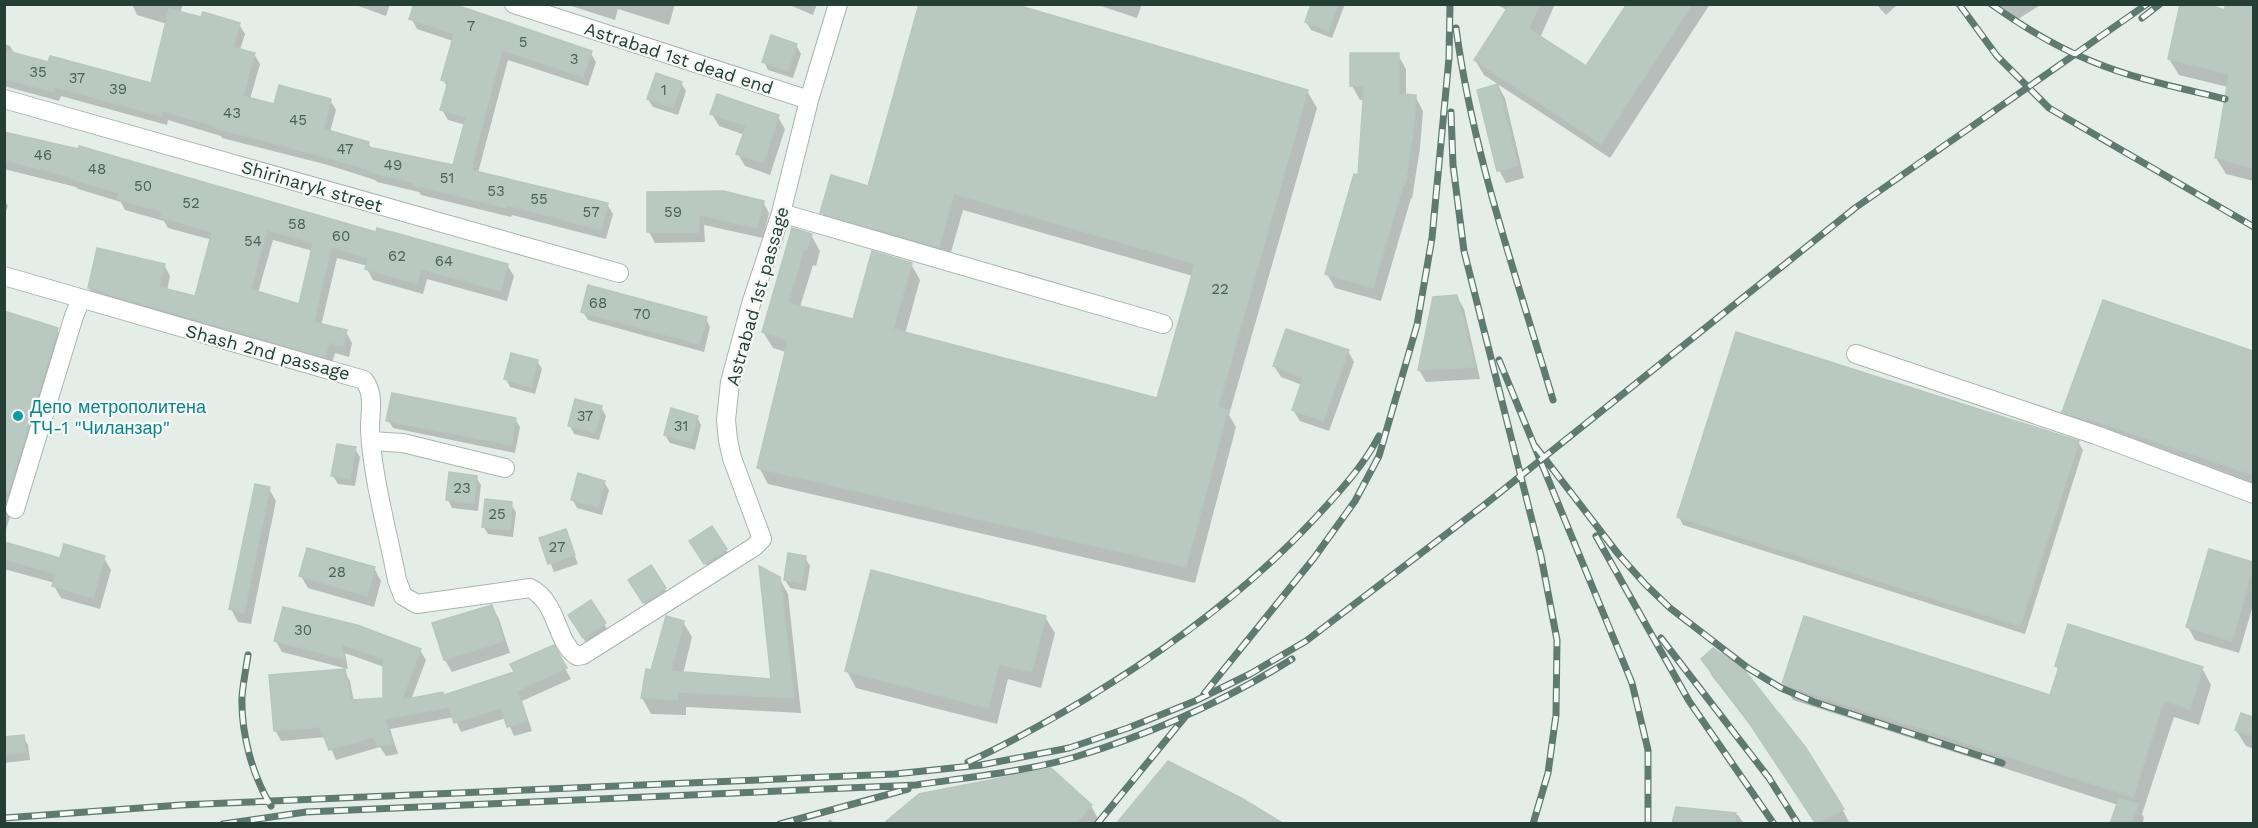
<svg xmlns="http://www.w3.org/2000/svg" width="2258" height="828" viewBox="0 0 2258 828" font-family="'Work Sans',sans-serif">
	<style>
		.shadow { fill: #0003; fill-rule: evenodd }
		.building { fill: #bac8c2; stroke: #b7c7c0; stroke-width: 1.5; fill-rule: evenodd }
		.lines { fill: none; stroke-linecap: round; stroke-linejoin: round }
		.minor-casing { stroke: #a8b5b0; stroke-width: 20 }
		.minor { stroke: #fff; stroke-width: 18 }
		.rail-casing { stroke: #5f7a71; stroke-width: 7 }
		.rail { stroke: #f5faf7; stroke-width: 4.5; stroke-dasharray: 14; stroke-linecap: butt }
		.culture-dot { fill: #0f9aa8; stroke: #f5faf7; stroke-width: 2 }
		.labels { text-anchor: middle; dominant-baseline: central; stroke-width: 4.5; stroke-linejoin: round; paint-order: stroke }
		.number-label { font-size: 15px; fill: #4a6159 }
		.street-label { font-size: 18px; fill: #253f36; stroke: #f5faf7 }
		.culture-label { font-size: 18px; fill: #0d838f; stroke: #f5faf7; text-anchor: start }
	</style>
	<rect width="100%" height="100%" fill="#e5ede9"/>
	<path class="shadow" d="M132,4h51l-3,10 59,10 6,10 -5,16 14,4 6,10 -10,35 25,7 55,-6 6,10 -6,22 38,11 4,6 82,18 12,-42 -18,-5 -6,-10 6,-22 -5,-8 10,-39 -36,-12 -6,-11 179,34 6,10 -8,24 -80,-26 -30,113 129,31 6,10 -7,25 -94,-24 -1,2 -90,-22 -2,-3 -42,-10 -2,-2 -47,-15 -106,-27 -1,-2 -53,-16 -1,5 -106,-29 -2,5 -55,-15v-42l6,2 5,9 35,9 102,21 15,-61 -30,-9z
		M353,4h37l-4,12z
		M565,4h110l-6,21 -51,-16 -3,11z
		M787,4h30l-4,11z
		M1095,4h47l-5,14z
		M1313,4h32l-13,34 -21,-8 -5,-8z
		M1496,4h59l-15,34 46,30 43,-64h81l-100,154 -126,-83 -9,-15 33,-49z
		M1876,4h22l-12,11z
		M1995,4h47l-27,17z
		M2227,4h27v177l-28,-7 -10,-16 12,-71 -49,-12 -10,-16 57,-47z
		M796,45l5,9 -8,24 -25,-8 -4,-9z
		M1398,55l8,14v27h9l8,15 -3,37 -8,51 -1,-1 -30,103 -46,-13 -8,-14 33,-97 5,-77h-5l-8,-14z
		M681,83l5,8 -8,24 -25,-8 -5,-8z
		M1498,86l7,12 19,80 -18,5 -7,-13z
		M1307,91l10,17 -88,307 7,12 -41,156 -427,-99 -9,-17 27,-115 -13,-4 -10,-16 48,-97 9,16 -4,15 -3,-1 -13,42 54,14 57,-57 9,16 -15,54 253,65 35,-123 -230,-66 -15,53 -117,-34 -9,-17 47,-25z
		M712,114l66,3 7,12 -15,46 -25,-9 -7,-12 7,-19 -26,-9z
		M4,133l373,100 130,32 7,11 -7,25 -80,-22 -4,15 -50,-14 -6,-11 1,-3 -31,-8 -16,68 25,6 6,11 -3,14 -14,-4 -4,14 -235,-68 -7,-11 75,-23 6,11 -3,15 29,7 16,-58 -44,-12 -4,-7 -39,-11 -4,-8 -43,-13 -2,-2 -72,-18zM273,240l40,11 -13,55 -42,-13z
		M648,194l115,8 6,11 -6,25 -59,-13 1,17 -50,1 -6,-11z
		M4,200l4,6 -4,10z
		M1457,297l7,12 16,70 -54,3 -7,-12 16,-72z
		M2103,301l151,51v132l-161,-55 -22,-5 -8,-13z
		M583,312l123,7 4,8 -6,25 -116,-32z
		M4,313l53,17 8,12 -61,194z
		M1348,351l6,11 -25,69 -29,-10 -7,-11 9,-25 -21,-8 -7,-11z
		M537,361l5,8 -7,25 -25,-7 -4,-8z
		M601,407l5,9 -7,24 -25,-6 -4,-8z
		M697,417l4,8 -6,25 -25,-7 -5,-8z
		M515,419l5,8 -5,26 -122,-25 -5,-8z
		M2078,442l5,8 -58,184 -342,-109 -4,-8z
		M355,449l5,8 -5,29 -17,-2 -5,-8z
		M476,477l5,8 -3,26 -26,-3 -4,-8z
		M604,482l5,8 -7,25 -25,-7 -4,-8z
		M269,489l7,12 -25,123 -13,-2 -7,-13z
		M511,504l5,8 -3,25 -25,-3 -5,-8z
		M712,528l19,30 -21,13 -14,-22z
		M565,531l13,33 -24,8 -13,-33z
		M4,544l57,16 43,-2 7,12 -11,39 -39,-11 -7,-12 1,-3 -51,-14z
		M2210,550l44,13v39l-15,51 -44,-13 -7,-13z
		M805,558l5,8 -4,25 -16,-3 -5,-8z
		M651,567l19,30 -21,13 -14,-22z
		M374,568l7,13 -7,26 -66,-19 -7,-12z
		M779,578l9,16 13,119 -115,-6v8l-35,-1 -9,-16 5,-27h5l31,-49 9,15 -9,37 89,6z
		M590,602l19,30 -21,14 -14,-23z
		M492,606l7,13 11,34 -58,19 -7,-12 -12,-36z
		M284,609l136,41 6,10 -15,40 33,-4 72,-23 37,-26 18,32 -49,22 10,30 -18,5 -8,-18 -45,14 -7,-15 -64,12 8,25 -12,2 -6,-9 -44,13 -10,-23 -45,4 -6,-11 69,-59 6,10 4,21 31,-2 -1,-33 -39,-14 3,16 -66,-17 -6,-11z
		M1045,617l10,16 -14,55 -33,-9 -11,45 -141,-36 -9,-17z
		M1703,660l139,149 8,15h-34l-63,-95 -41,-53z
		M2056,666l146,2 9,17 -12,40 -25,-8 -32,97 2,4 -2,6h-30l6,-19 -325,-105 -10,-16 268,12 8,-25z
		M2242,715l12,4v30l-8,-3 -10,-16z
		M23,737l5,8 2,15 -26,3v-24z
		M1091,806l9,16 -1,2h-214z
		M1678,809l60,6 6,9h-70z
		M830,819l5,5h-9z"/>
	<path class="building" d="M414,4h39l139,47 -9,26 -81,-27 -31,120 137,33 -7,27 -95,-25v3l-93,-23 1,-2 -45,-11 1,-2 -49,-14 -106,-28v-2l-53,-15 -1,5 -106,-29 -1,5 -50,-13v-29l44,12 2,-6 101,27 18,-74 32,8 2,-5 37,11 -7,24 22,6 -12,43 31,8 5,-19 52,14 -7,30 45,13 -1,5 85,18 13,-48 -26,-7 8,-28 -7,-2 13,-46 -45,-15z
		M919,4h94l295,86 -90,317 10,3 -42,157 -429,-99 31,-128 -26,-8 30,-104 20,6 -5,16 -3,-1 -16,54 65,16 19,-68 40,12 -19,66 264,69 38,-134 -241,-70 -15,53 -119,-34 11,-38 37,11z
		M1311,4h27l-10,27 -23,-9z
		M1510,4h30l-11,25 57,37 41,-62h65l-91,140 -127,-84z
		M2180,4h26l19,6v-6h28v164l-38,-10 14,-84 -61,-15z
		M771,35l26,9 -9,27 -26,-9z
		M1350,53h49v41l17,1 -3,38 -8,52h-2l-30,103 -48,-14 29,-100 4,1 6,-89h-14z
		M656,73l26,9 -9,26 -26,-9z
		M1498,84l20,82 -21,5 -20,-81z
		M717,94l62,21 -16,48 -27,-9 10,-28 -36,-12z
		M4,132l74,17 1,-3 297,86 1,-4 131,36 -7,27 -80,-22 -4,15 -52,-15 3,-11 -37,-11 -17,75 33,8 -4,16 -14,-3 -4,14 -237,-69 9,-40 68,16 -6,23 36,9 17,-64 -52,-15 2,-5 -45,-13 2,-6 -49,-14v-2l-66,-17zM267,230l46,13 -14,61 -48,-15z
		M723,191l41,10 -7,27 -58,-13v17h-52v-40z
		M588,285l119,32 -8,27 -118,-32z
		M1457,295l18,72 -57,3 15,-73z
		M2103,300l150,51v124l-167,-57v2l-24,-8z
		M4,311l54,17 -50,165 -4,-1z
		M1286,329l63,21 -26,71 -31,-11 11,-32 -30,-12z
		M1736,332l343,109 -59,185 -343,-109z
		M511,353l27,7 -7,27 -27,-8z
		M392,393l124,25 -5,27 -125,-24z
		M575,399l27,7 -7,27 -27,-7z
		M671,408l27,8 -7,26 -27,-7z
		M337,444l19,3 -6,32 -19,-3z
		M449,472l28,4 -3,27 -28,-3z
		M578,473l27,8 -7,26 -27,-7z
		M255,484l15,3 -26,126 -15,-4z
		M485,499l27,3 -2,28 -28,-3z
		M712,526l15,23 -23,15 -15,-23z
		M566,529l9,26 -27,9 -9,-26z
		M4,542l56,16 4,-14 41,12 -12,42 -41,-12 4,-12 -52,-15z
		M307,548l68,19 -8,29 -68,-20z
		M2209,549l44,13v6l-21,73 -46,-14z
		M788,553l18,3 -4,27 -18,-3z
		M651,565l15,23 -23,15 -15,-23z
		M759,566l21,11 14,121 -116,-6v8l-37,-2 5,-29 5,1 15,-54 18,5 -13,50 100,8z
		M871,570l175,46 -14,56 -33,-8 -11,44 -143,-37z
		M591,600l15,23 -23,15 -15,-23z
		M492,605l12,36 -60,19 -12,-37z
		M283,607l74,18 64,24 -19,51 41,-8 1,3 70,-23 -4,-8 44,-19 13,23 -50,23 10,30 -20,6 -6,-19 -47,15 -5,-16 -64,12 8,25 -15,2 -4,-9 -45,13 -9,-23 -46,4 -5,-56 76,-6 6,31 32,-2v-39l-42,-15 3,15 -70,-18z
		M1804,616l246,79 9,-28 -4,-1 13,-42 135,43 -13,42 -26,-8 -31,96 -351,-113z
		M1713,648l29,19 64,81 38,61 -28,15 -74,-112 -41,-53z
		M2241,713l12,4v19l-18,-6z
		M24,735l2,17 -22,3v-18z
		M1168,761l75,38 41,25h-168z
		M1051,768l41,37 -17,19h-192l36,-30z
		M2119,798l19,6 -7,20h-21z
		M1676,807l60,6 -1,11h-63z"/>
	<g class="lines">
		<g class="minor-casing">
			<path id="minor" d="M514,4l295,96
				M4,99l615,174
				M781,213l382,111
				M4,276l360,104c11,15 6,31 6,49 2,48 18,103 27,151l6,16 14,8 113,-16c29,15 25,54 47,68l6,-1 171,-108 8,-8 -30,-81 -4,-18 -2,-20 4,-38 21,-78 30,-91 28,-113 29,-96
				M1856,354l240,81 158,59
				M371,441l32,2 102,25
				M15,509l59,-193 7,-17"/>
		</g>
		<use href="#minor" class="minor"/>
		<g class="rail-casing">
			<path id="rail" d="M1959,4l38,52 52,52 205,119
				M1991,4c31,22 65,43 100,57 43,18 89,27 134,38
				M2142,18l18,-14
				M1456,28c17,127 61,250 97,372
				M1451,112l2,53 11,86 77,305 16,84 -1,75 -8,58 -15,51
				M1499,360l133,323 16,67v74
				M1535,446l84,109 26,29 25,24 78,60 33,20 33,14 188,61
				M1596,536l93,165 85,123
				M1661,638l108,140 29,46
				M248,655c-2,14 -5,28 -6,42 -1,36 10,78 29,109
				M1204,694l110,-136 41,-57 24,-45 38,-131 15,-87 17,-180 1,-54
				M968,762c42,-19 77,-39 116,-62 86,-52 166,-111 234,-185 22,-24 46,-50 61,-79
				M4,818l177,-13 714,-31 86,-9 88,-17 59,-20 67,-27 55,-27 56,-33 177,-135 372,-298 292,-204
				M223,824l83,-12 610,-27c53,-8 108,-13 159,-28 76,-23 150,-56 217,-98
				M780,824l128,-35
				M1097,824l88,-107"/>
		</g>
		<use href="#rail" class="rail"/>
	</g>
	<circle class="culture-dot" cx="18" cy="416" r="6"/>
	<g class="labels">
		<g class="number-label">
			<text x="471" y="26">7</text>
			<text x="523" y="42">5</text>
			<text x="574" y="59">3</text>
			<text x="38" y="72">35</text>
			<text x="77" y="78">37</text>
			<text x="118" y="89">39</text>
			<text x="664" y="90">1</text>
			<text x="232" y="113">43</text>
			<text x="298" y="120">45</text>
			<text x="345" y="149">47</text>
			<text x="43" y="155">46</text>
			<text x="393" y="165">49</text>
			<text x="97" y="169">48</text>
			<text x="447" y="178">51</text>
			<text x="143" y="186">50</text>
			<text x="496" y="191">53</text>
			<text x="539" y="199">55</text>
			<text x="191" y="203">52</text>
			<text x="591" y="212">57</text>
			<text x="673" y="212">59</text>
			<text x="297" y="224">58</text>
			<text x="341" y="236">60</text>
			<text x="253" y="241">54</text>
			<text x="397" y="256">62</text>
			<text x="444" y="261">64</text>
			<text x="1220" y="289">22</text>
			<text x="598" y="303">68</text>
			<text x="642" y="314">70</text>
			<text x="585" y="416">37</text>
			<text x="681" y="426">31</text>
			<text x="462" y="488">23</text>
			<text x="497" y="514">25</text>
			<text x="557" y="547">27</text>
			<text x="337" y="572">28</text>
			<text x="303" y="630">30</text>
		</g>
		<g class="street-label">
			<text transform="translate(679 58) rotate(18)">Astrabad 1st dead end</text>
			<text transform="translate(312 186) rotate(16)">Shirinaryk street</text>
			<text transform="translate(757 296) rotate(-74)">Astrabad 1st passage</text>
			<text transform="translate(268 352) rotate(15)">Shash 2nd passage</text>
		</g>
		<g class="culture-label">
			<text x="30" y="406">Депо метрополитена<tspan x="30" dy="21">ТЧ-1 "Чиланзар"</tspan></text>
		</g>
	</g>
	<rect width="2258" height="828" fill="none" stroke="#253f36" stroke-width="12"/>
</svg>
